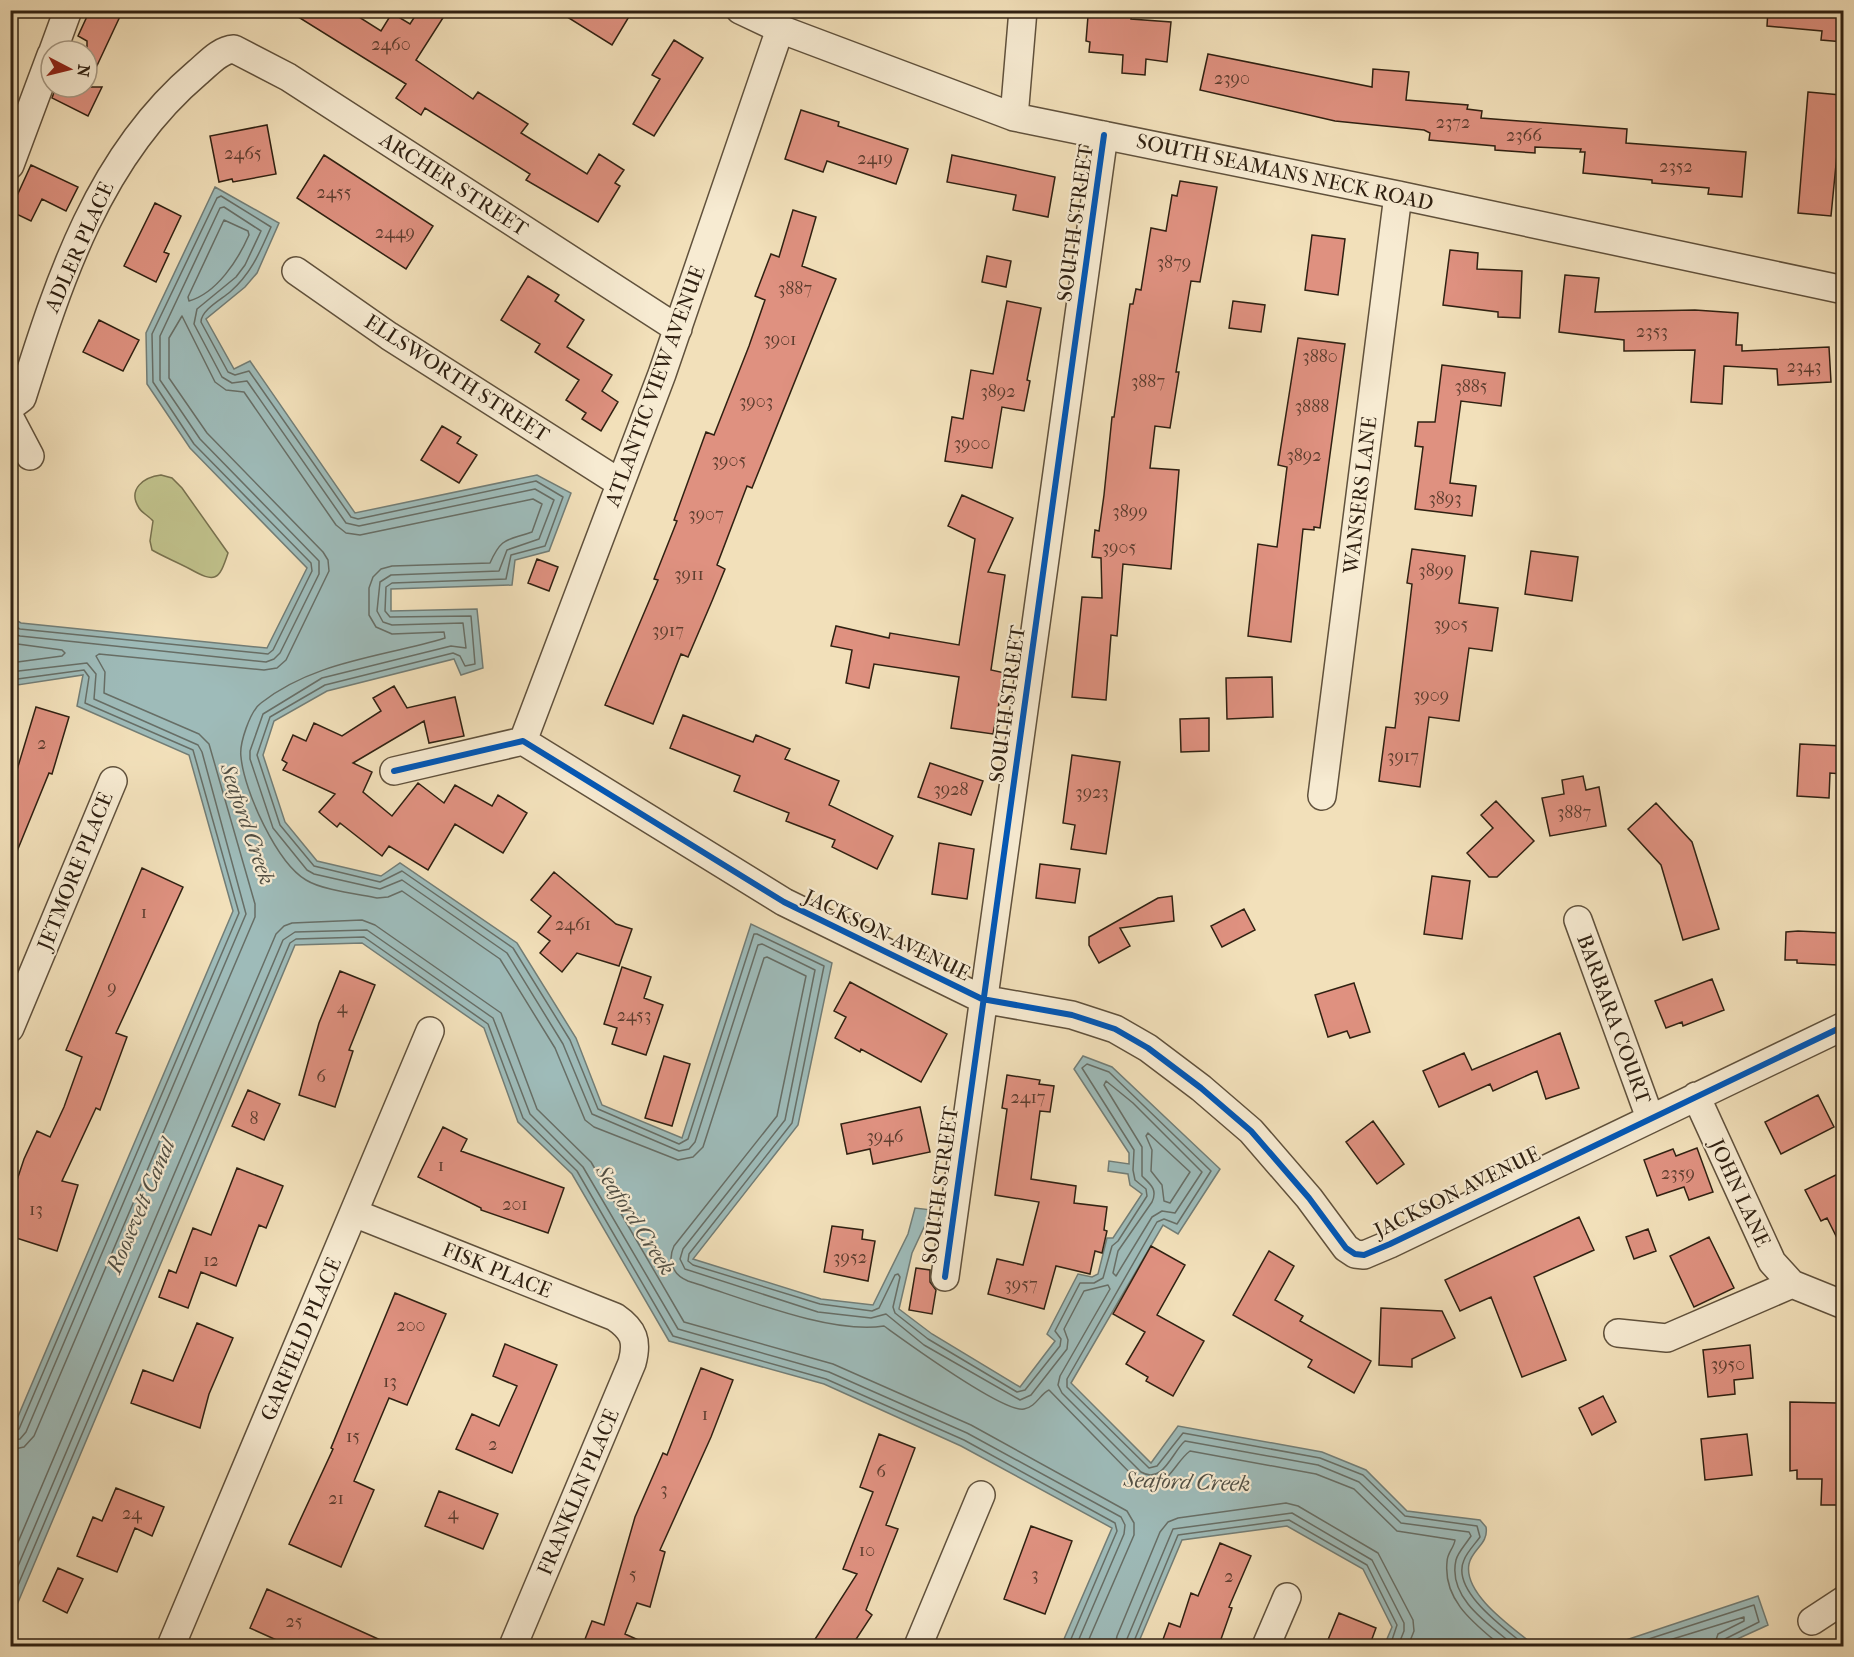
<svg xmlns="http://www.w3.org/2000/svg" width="1854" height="1657" viewBox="0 0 1854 1657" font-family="'IM FELL French Canon',serif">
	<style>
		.green { fill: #c0c18b; stroke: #78714e; stroke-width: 1.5 }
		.water { fill: #9ebbb9; stroke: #727d76; stroke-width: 1.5 }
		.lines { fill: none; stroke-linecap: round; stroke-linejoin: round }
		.shore { stroke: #676e66; stroke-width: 1.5 }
		.building { fill: #df9180; stroke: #302112; stroke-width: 1.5 }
		.minor-casing { stroke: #60513c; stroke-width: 30 }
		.minor { stroke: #f7ebd2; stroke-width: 27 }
		.cycleway-casing { stroke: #f7ebd2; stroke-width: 10 }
		.cycleway { stroke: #0057b8; stroke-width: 6 }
		.labels { text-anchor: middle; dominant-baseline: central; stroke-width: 4.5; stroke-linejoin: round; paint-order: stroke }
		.number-label { font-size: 18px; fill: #5c3d2e }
		.street-label { font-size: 21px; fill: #302112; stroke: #f7ebd2 }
		.water-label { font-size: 22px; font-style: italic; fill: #514f44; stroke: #f7ebd2 }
	</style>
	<rect width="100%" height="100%" fill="#f2e0ba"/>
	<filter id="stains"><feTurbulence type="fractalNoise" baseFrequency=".00333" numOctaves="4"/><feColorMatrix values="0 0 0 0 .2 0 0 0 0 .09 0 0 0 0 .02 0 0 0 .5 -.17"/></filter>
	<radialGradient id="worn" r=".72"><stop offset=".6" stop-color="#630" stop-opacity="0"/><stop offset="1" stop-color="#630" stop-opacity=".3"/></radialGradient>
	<path class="green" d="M161,475l11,3 10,10 46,65c-9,28 -13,30 -38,16 -13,-7 -26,-12 -38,-19l-2,-9 3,-20c-4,-5 -11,-8 -14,-13 -12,-19 5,-31 22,-33z"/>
	<path class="water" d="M215,187l64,36 -22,50 -12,14 -39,32 28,50 16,-8 105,152 182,-38 34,18 -22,58 -34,9 -3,25 -121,4v22l86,-2 6,59 -22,7 -7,-16 -127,32 -53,30 -11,34 22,67 32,39 64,15 19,-13 117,80 59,95 26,67 80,33 69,-214 81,39 -34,162 -105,134 128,40 52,6 35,-71 7,-26 17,2 -20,43 -13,56 33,25 88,53 35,-46 -8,-7 31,-60 14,3 6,-3 9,-36h6l29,-44 -12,-9 -2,-11 -20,-3 1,-10 20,3v-11l-55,-84 9,-13 29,11 108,102 -42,65 -15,-9 -92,158 80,80 27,-37 144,26 44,18 41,41 73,9 6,7c3,17 -14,22 -17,37 -6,31 46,65 66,82h-151l8,-19 -29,-58 -76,-43 -105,14 -45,106h-76l51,-118 -151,-82 -137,-62 -155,-43 -97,-167 -54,-52 -34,-94 -122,-85 -67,2 -284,674v-186l222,-522 -44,-156 -112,-49 6,-31 -72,11v-69l10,6 246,25 40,-80 -117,-120 -43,-64 -1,-51z
		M1758,1596l10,29 -46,21h-114z"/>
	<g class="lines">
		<path class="shore" d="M224,220l24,11 1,4c-11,25 -32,58 -60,66l-1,-4z
			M10,624l10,5 248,25 5,-4 39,-79 -1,-8 -117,-119 -41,-62 -1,-48 65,-136 4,-2 50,31c-11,25 -20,47 -41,65 -8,7 -29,18 -29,30l27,50 7,3 14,-4 102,146 7,2 178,-38 27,16 -18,49 -34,9 -5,24 -114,4 -6,4 -1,24 5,6 81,-1 4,48 -10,2 -5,-10 -7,-3 -128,32 -55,32 -13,38 23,70 34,41 66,16 22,-11 111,77 57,92 28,69 81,35 9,-5 66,-205h3l67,32 -32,157 -103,131 -1,7 5,4 127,39 52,7 7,-3 16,-33 3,-1 2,3 -7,30 2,6 33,26 89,53 8,-2 35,-44 1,-7 -6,-8 25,-48h14l9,-5 9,-32 6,-5 29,-45 -1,-7 -11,-9 -2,-10 1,-20 -52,-82 5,-4 22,8 102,99 -34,53 -13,-5 -7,3 -90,157v8l82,81 8,-2 26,-33 137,25 43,17 42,41 72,10 3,11c-5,7 -13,15 -16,23 -14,31 43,70 62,86
			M10,633l10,3 246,26 8,-3 6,-6 39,-79v-13l-119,-122 -40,-59v-44l60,-128 4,-1 37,24 -16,34 -9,12 -39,32 -3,15 28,53 10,6 15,-2 99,142 13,3 176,-37 19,11 -15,39 -32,11 -8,21 -108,4 -11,7 -3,29 6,11 9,3 71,-2 3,25 -15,-2 -129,32 -59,36 -13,37v8l23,69 34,42 7,4 66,15 22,-9 105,73 56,91 29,70 87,37 10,-2 6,-7 63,-197 4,-1 53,26 -30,150 -102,129 -3,10 5,10 133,43 53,6 15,-4 38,31 96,55 11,-5 36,-46 1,-9 -4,-11 20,-38 24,-6 2,4 -50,87 -2,9 4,8 79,79c22,13 31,-20 44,-31l133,24 41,17 42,41 68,9 2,4c-5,8 -13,16 -15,24 -9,39 35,66 59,86
			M10,643l52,7 3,3 -3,3 -52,7
			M10,672l77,-9 9,11 -2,25 104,46 4,7 44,162 -220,518 -6,7 -10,2
			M10,680l74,-10 5,7 -4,26 108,47 46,163 -220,516 -9,4
			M1106,1081l27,22 69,69 -27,41 -13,-2 -10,6 -36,59 -3,-3 5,-22 34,-49c6,-13 -2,-18 -10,-26v-29l-38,-62z
			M1148,1133l42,39 -20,31 -6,-2 -2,-16 -11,-14 1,-21 -6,-14z
			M10,1450l14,-3 10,-11 221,-519v-13l-46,-160 -10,-10 -95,-41 1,-21 -9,-16 3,-2 165,16 13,-2 9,-8 43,-89 -1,-11 -5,-8 -116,-119 -38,-55v-40l13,-22 33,66 11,8 18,2 92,133 10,8 14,2 173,-36 9,5 -10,28c-25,9 -30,4 -42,31l-98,3 -11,3 -8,8 -4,11v27l7,12 16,7 52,-2 1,6c-62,19 -131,23 -184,65 -11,8 -22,41 -20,54 3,34 36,106 65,123 16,10 51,14 71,18l11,-1 14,-6 98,68 55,89 30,72 9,7 84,33 15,-3 10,-10 61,-189 3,-1 39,19 -29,140 -103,130c-7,15 -1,29 14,35 52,16 143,54 196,45 21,15 119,87 140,83 12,-2 16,-15 25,-19l85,87c30,24 38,-13 56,-26l126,23 38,15 43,42 58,9c-1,8 -8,13 -8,22 -4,39 28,62 54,84
			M10,1561l266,-627 8,-8 8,-3 70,-3 13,5 126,88 36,96 54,53 93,160 149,42 138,61 156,86 7,12v12l-48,111
			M10,1585l273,-645 12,-8 72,-2 126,88 37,96 53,53 95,162 151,43 138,61 154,84 4,8 -1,9 -48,112
			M10,1604l280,-661 6,-4 68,-2 124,87 35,94 54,53 96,165 153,43 138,61 151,83 2,8 -49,115
			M1115,1646l2,-10 43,-104 8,-10 10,-4 108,-15 12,3 80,47 35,67 1,11 -6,15
			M1124,1646l49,-117 119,-16 80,47 32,63v8l-6,15
			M1132,1646l46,-111 111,-15 78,45 30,60 -7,21
			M1627,1646l127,-41 5,17 -34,17 -3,7
			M1650,1646l94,-29v4l-26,13 -4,12"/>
	</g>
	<path class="building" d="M90,10h33l-36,77v-46l-9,-5z
		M287,10h61l33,21 11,-18 18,11 9,-14h29l-32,50 57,39 5,-7 50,32 -7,9 66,41 12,-20 25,16 -9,13 5,3 -22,36 -72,-42 4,-6 -105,-66 -4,7 -25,-17 10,-14z
		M556,10h77l-21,35z
		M1093,10h39l-1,9 40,3 -4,40 -21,-3 -1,16 -23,-2 1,-18 -34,-3 1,-10 -4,-1 2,-25h4z
		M1768,10h76v32l-23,-2 1,-9 -55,-5z
		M674,40l29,18 -49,78 -21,-12 27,-45 -8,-4z
		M1208,54l164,33 1,-18 36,3 -3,28 62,5 -1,4 15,2 -1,7 146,11 -1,14 120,9 -4,45 -34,-3 1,-6 -57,-5v-3l-69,-7 2,-21h-5l1,-3 -46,-2v6l-40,-3v-4l-66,-6 1,-7 -6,-3 -89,-9 -135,-31z
		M56,87h46l-14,29 -36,-18z
		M1808,92l33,3 -2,24h5v25h-6l-7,72 -33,-3z
		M801,110l38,12 -1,4 70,23 -12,35 -69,-23 -4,11 -38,-13z
		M267,125l9,49 -43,8 -1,-3 -13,3 -9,-46z
		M324,155l109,71 -27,43 -109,-71z
		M952,155l103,22 -7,40 -35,-7 3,-15 -69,-13z
		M31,165l47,22 -12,24 -24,-12 -11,22 -21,-10z
		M1180,181l37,6 -17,95 -9,-1 -15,91h3l-9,56 -15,-2 -5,42 29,2 -8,99 -48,-5 -6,72 -6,-1 -5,65 -34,-3 10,-100 20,1 -1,-40 -9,-1 3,-27 4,1 5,-36 8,-78h2l16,-113h3l3,-15 5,1 10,-62 15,3 6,-36 5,1z
		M155,203l26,13 -17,36 5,2 -13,28 -32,-16z
		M793,210l23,7 -14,49 34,13 -84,209 -5,-2 -30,79 8,4 -13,32 -24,56 -7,-3 -28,70 -48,-19 53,-125 -4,-1 23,-58 -3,-1 32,-88 8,3 35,-89 16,-46 -10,-4 16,-42 8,3z
		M1312,235l33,4 -7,56 -33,-5z
		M1450,250l28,3 -1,16 45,2 -2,47 -22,-1v-5l-55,-7z
		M987,256l24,5 -5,26 -24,-5z
		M1565,275l34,3 -4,34 100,-2 43,3 -2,32h6v6l87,-4 2,35 -53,3 -1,-16 -53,-3 -2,38 -31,-2 4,-52 -71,1v-11l-65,-8z
		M528,276l31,19 -4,6 29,19 -17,27 45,28 -10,16 16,11 -17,29 -19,-12 4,-6 -20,-13 13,-20 -44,-28 5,-8 -39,-24z
		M1007,301l34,7 -14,72 3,1 -6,30 -22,-4 -10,61 -47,-7 7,-44 11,2 8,-49 22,4z
		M1233,301l32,4 -4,27 -32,-4z
		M99,320l40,20 -16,31 -40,-19z
		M1298,338l47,6 -25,184 -6,-1v3l-11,-1 -12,113 -43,-6 10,-92 19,3 10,-80 -9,-2z
		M1442,365l63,8 -4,33 -40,-5 -11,82 26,3 -4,30 -57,-7 8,-62 -8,-1 3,-24h17z
		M442,426l19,11 -4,6 20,12 -18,28 -38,-23z
		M962,495l51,23 -25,54 17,3 -14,95 14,3 -12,61 -42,-6 8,-51 -85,-13 -5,24 -23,-5 6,-33 -21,-4 5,-20 53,12 1,-5 69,12 16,-106 -27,-13z
		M1412,549l53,7 -6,47 39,5 -6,43 -23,-3 -10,73 -30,-4 -9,70 -41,-6 7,-54 9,1 17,-144 -5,-1z
		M1531,551l47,6 -6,44 -47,-7z
		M537,559l21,8 -9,24 -21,-8z
		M1272,677l1,40 -46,2 -1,-41z
		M394,686l13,22 48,-11 9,39 -35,7 -5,-22 -71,42 19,9 -9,20 29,24 26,-33 26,20 11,-18 37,21 6,-11 29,18 -24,40 -48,-29 -27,46 -39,-24 -7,10 -42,-33 -3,4 -18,-15 16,-18 -52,-24 4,-7 -5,-3 11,-25 13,6 8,-18 28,13 39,-25 -8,-13z
		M36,707l33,10 -17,57 -3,-1 -38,93 -1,-73z
		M683,715l70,27 3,-7 34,14 -5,10 54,22 -10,24 64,31 -16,33 -45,-22 3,-7 -49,-19 3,-8 -55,-22 6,-15 -70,-28z
		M1209,718v33l-28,1 -1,-33z
		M1800,744l43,2 -1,28 -12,-1 -1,25 -32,-2z
		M1072,755l48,7 -14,92 -35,-5 4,-24 -12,-2z
		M930,763l53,18 -12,34 -53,-18z
		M1583,776l3,14 13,-3 7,39 -56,10 -8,-38 22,-4 -2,-14z
		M1496,801l38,40 -37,36h-8l-22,-24 26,-25 -12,-13z
		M1656,803l36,39 27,87 -36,11 -22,-75 -33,-36z
		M939,843l35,6 -7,50 -35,-5z
		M1040,864l40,5 -5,34 -39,-5z
		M142,868l41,19 -67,146 11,4 -27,73 -4,-2 -34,73 16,4 -21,66 -47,-15v-35l14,-42 13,-28 13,6 14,-30 18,-50 -16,-7z
		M554,872l62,52 16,5 -13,37 -42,-13 -15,19 -22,-19 10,-12 -12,-9 13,-16 -20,-16z
		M1432,876l38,5 -8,58 -38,-5z
		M1172,896l2,25 -54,7 10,18 -31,17 -10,-18v-8l69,-39z
		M1244,909l11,21 -33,17 -11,-21z
		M1798,931l42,2 -2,32 -41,-2v-3h-12l1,-28z
		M622,967l29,10 -7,21 19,7 -17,50 -34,-11 5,-16 -13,-4z
		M340,971l35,14 -26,65 4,1 -18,56 -36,-12 20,-72z
		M1712,979l12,31 -41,16 -1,-4 -16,6 -11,-27z
		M850,982l97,52 -26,48 -60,-33 -1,3 -25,-14 11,-21 -12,-6z
		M1354,983l16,49 -20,6 -3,-7 -19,6 -13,-42z
		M1560,1033l19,55 -33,11 -9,-28 -44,20 -3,-7 -51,23 -16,-36 41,-18 8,17z
		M664,1056l26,8 -18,62 -27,-8z
		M1007,1075l33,5 -1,4 15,2 -4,26 -10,-1 -9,68 45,7 -2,17 33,4 -3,23 3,1 -5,22 -7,-2 -5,23 -34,-8 -12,43 -56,-15 9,-35 26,6 16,-63 -44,-7 12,-86 -5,-1z
		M248,1090l32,14 -16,36 -32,-14z
		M1818,1095l16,32 -53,27 -16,-32z
		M920,1107l10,45 -57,12 -3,-15 -23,5 -6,-30z
		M1373,1121l31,43 -27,20 -31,-42z
		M443,1127l24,12 -6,12 103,37 -16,45 -67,-23v-2l-63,-31z
		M1697,1148l16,44 -24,8 -5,-13 -27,9 -13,-36 29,-11 3,7z
		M237,1168l46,18 -17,42 -7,-3 -23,61 -35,-14 -13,36 -29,-11 10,-27 7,3 17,-45 18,7z
		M1844,1171v81l-17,-34 -6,3 -16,-31z
		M1579,1217l15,33 -60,27 32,83 -44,17 -31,-80 -31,14 -15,-31z
		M832,1226l31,4 -1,9 13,2 -7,40 -44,-9z
		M1648,1229l8,22 -22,8 -8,-22z
		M1709,1237l25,51 -40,19 -24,-51z
		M1151,1246l34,19 -28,50 47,26 -31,55 -27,-15 2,-4 -22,-13 19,-32 -32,-18z
		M1269,1251l25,15 -19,34 28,16 -3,5 71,40 -17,32 -46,-26 4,-7 -79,-45z
		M916,1268l14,2v12l6,8 -4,24 -23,-4z
		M395,1293l51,21 -39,91 -18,-7 -35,83 20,9 -33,77 -52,-23 44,-95 -2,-1z
		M1381,1308l61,3 13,27 -43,21v8l-33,-2z
		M197,1323l36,15 -24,56 -9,34 -69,-25 12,-33 30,11z
		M505,1344l52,21 -45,108 -56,-24 16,-35 27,12 18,-40 -24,-10z
		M1750,1345l3,33 -19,2 1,14 -27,3 -5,-47z
		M701,1368l32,12 -22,57 -51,113 5,2 -15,55 -13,-4 -12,31 29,13h-72l10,-26 12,4 31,-108 28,-64 4,2z
		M1603,1396l13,26 -24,13 -13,-27z
		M1790,1402l47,1v45h7v57h-23l1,-26h-25v-9l-7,1z
		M879,1434l36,14 -29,77 12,4 -32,81 6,5 -21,32h-41l47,-73 -14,-5 30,-77 -13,-5z
		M1747,1434l5,41 -47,5 -4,-41z
		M116,1488l48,19 -12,29 -17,-8 -18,44 -40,-16 16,-39 9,4z
		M439,1491l59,23 -15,35 -58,-23z
		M1031,1526l41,15 -27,73 -41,-15z
		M1220,1543l31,13 -22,51 3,1 -12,34 5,2v3h-52l-11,-5 7,-19 11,4 11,-34 7,3z
		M58,1568l25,11 -16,34 -24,-12z
		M267,1589l129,58h-104l-42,-19z
		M1339,1613l37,15 -7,19h-44z"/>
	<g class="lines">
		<g class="minor-casing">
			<path id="minor" d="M740,10l40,19 234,88 384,78 446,95
				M53,51l15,-41
				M1014,117l9,-107
				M10,165l41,-110
				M296,271l93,65 231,147
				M10,407l12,-9c37,-118 77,-242 175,-325 11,-9 22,-23 37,-24l54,28 390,252
				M10,418l20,38
				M523,741l139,-367 118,-345
				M394,771l129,-30 261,161 198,97 90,16 43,14 33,19 53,40 50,43 58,67 37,50 9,6 9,1 26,-11 454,-218
				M1322,796l76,-601
				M1578,920l72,198
				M10,1028l103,-247
				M1696,1096l76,166 20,22 52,21
				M354,1213l261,104c19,13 23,24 17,46l-119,283
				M945,1277l159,-1142
				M1618,1333l49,5 125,-54
				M1812,1621l32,-21
				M171,1646l259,-615
				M918,1646l63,-151
				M1266,1646l21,-49"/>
		</g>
		<use href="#minor" class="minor"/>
		<g class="cycleway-casing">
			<path id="cycleway" d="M394,771l129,-30 261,161 198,97 90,16 43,14 33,19 53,40 50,43 58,67 37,50 9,6 9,1 26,-11 454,-218
				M945,1277l159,-1142"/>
		</g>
		<use href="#cycleway" class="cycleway"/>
	</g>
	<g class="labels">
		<g class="number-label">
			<text x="391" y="44">2460</text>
			<text x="1232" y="78">2390</text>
			<text x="1453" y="122">2372</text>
			<text x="1524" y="135">2366</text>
			<text x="243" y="153">2465</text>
			<text x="875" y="158">2419</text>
			<text x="1676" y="166">2352</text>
			<text x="334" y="192">2455</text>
			<text x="395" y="232">2449</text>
			<text x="1174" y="262">3879</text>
			<text x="795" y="288">3887</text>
			<text x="1652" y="331">2353</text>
			<text x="780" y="339">3901</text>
			<text x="1320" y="356">3880</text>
			<text x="1804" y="366">2343</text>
			<text x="1148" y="381">3887</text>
			<text x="1471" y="386">3885</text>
			<text x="998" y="391">3892</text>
			<text x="756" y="401">3903</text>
			<text x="1312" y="406">3888</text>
			<text x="972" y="443">3900</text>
			<text x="1304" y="455">3892</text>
			<text x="729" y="460">3905</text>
			<text x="1445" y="498">3893</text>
			<text x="1130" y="511">3899</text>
			<text x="706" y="514">3907</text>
			<text x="1119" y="547">3905</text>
			<text x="1436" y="570">3899</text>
			<text x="689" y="574">3911</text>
			<text x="1451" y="624">3905</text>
			<text x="668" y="630">3917</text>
			<text x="1431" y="695">3909</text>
			<text x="42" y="743">2</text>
			<text x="1403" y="756">3917</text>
			<text x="951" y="789">3928</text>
			<text x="1092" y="792">3923</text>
			<text x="1574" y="812">3887</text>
			<text x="144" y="912">1</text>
			<text x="573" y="924">2461</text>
			<text x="112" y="987">9</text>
			<text x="342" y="1007">4</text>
			<text x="634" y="1015">2453</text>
			<text x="321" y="1076">6</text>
			<text x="1028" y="1097">2417</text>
			<text x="254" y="1118">8</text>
			<text x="885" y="1136">3946</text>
			<text x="441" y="1165">1</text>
			<text x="1678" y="1173">2359</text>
			<text x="515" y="1204">201</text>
			<text x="36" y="1209">13</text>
			<text x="850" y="1257">3952</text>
			<text x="211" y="1260">12</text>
			<text x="1021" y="1284">3957</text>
			<text x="411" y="1325">200</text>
			<text x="1728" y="1364">3950</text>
			<text x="390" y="1381">13</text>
			<text x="705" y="1414">1</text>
			<text x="353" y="1436">15</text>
			<text x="493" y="1444">2</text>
			<text x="881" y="1471">6</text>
			<text x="664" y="1489">3</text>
			<text x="336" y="1498">21</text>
			<text x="132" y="1513">24</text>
			<text x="453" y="1513">4</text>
			<text x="867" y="1550">10</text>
			<text x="633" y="1574">5</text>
			<text x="1035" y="1574">3</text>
			<text x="1229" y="1576">2</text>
			<text x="294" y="1621">25</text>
		</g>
		<g class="street-label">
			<text transform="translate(1285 172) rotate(12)">SOUTH SEAMANS NECK ROAD</text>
			<text transform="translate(454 184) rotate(33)">ARCHER STREET</text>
			<text transform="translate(1075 223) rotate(-82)">SOUTH STREET</text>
			<text transform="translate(79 247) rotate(-66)">ADLER PLACE</text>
			<text transform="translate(457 378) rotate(33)">ELLSWORTH STREET</text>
			<text transform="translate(655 386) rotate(-70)">ATLANTIC VIEW AVENUE</text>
			<text transform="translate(1360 495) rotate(-83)">WANSERS LANE</text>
			<text transform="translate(1007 704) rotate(-82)">SOUTH STREET</text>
			<text transform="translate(75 871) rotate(-68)">JETMORE PLACE</text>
			<text transform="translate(887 935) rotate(26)">JACKSON AVENUE</text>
			<text transform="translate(1614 1019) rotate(70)">BARBARA COURT</text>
			<text transform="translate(940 1185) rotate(-82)">SOUTH STREET</text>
			<text transform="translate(1457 1192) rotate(-26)">JACKSON AVENUE</text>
			<text transform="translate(1740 1193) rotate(65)">JOHN LANE</text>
			<text transform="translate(497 1270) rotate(22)">FISK PLACE</text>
			<text transform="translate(301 1339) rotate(-67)">GARFIELD PLACE</text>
			<text transform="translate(578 1492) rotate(-67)">FRANKLIN PLACE</text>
		</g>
		<g class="water-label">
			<text transform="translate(247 824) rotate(71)">Seaford Creek</text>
			<text transform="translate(141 1206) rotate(-67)">Roosevelt Canal</text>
			<text transform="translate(635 1220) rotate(57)">Seaford Creek</text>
			<text transform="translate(1187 1482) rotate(2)">Seaford Creek</text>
		</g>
	</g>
	<rect width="1854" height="1657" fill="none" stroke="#f2e0ba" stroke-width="36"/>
	<rect x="12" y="12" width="1830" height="1633" fill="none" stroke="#302112" stroke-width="3"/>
	<rect x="18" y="18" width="1818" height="1621" fill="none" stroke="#302112" stroke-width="1.5"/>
	<g transform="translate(69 69) rotate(97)"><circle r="28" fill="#f7ebd2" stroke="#a79a85" stroke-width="1.5"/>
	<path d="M0-4.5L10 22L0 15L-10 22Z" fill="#8f2418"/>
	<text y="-9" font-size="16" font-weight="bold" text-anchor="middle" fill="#302112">N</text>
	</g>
	<rect width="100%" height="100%" filter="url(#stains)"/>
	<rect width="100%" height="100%" fill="url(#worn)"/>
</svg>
